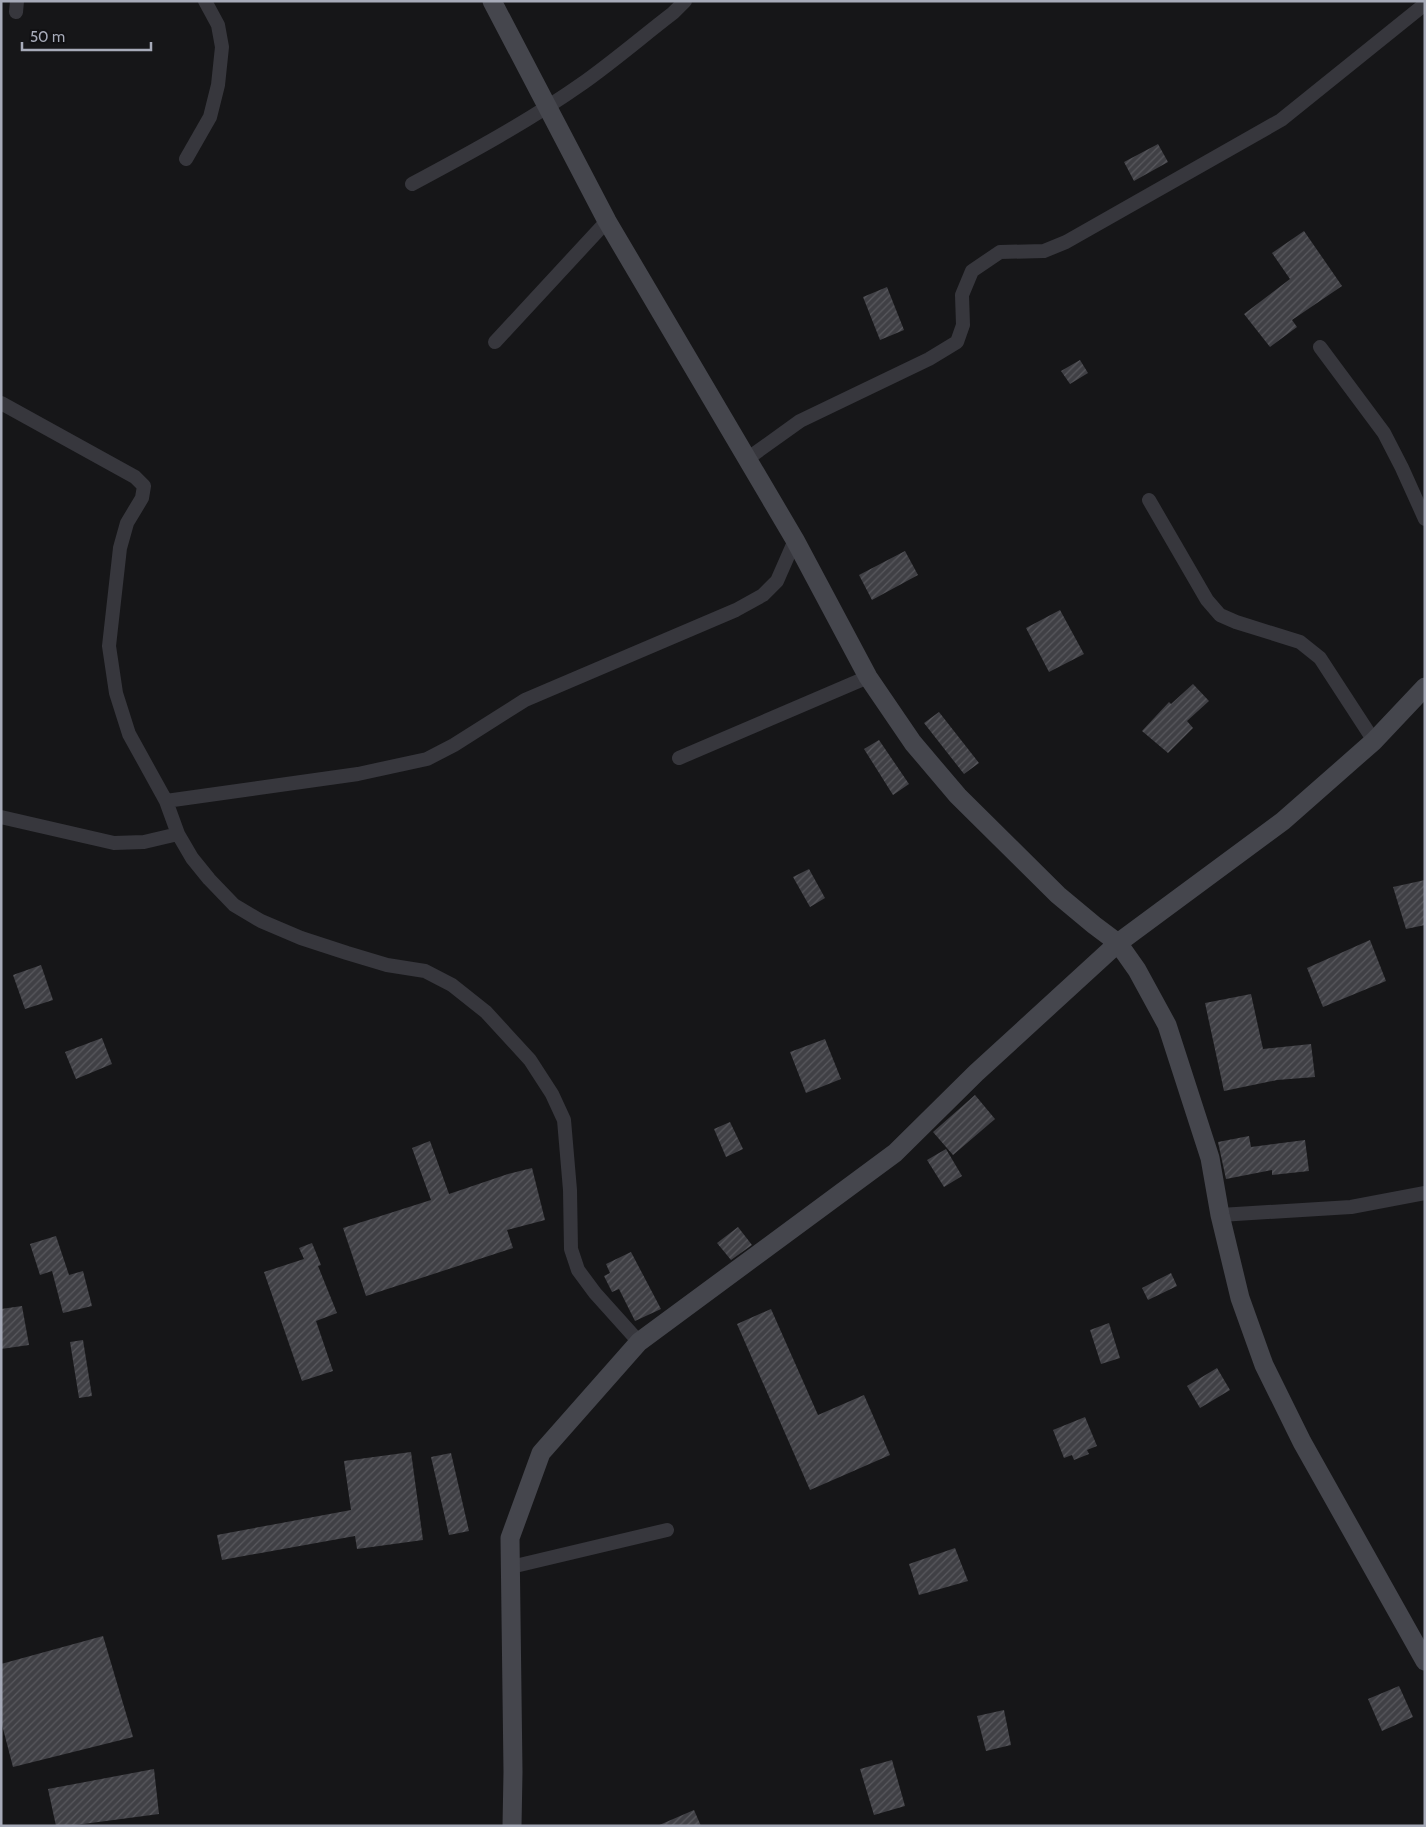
<svg xmlns="http://www.w3.org/2000/svg" width="1426" height="1827" viewBox="0 0 1426 1827" font-family="Cabin,sans-serif">
	<style>
		.building { fill: url(#building-hatch) }
		.lines { fill: none; stroke-linecap: round; stroke-linejoin: round }
		.street { stroke: #37373d; stroke-width: 14 }
		.secondary { stroke: #45464d; stroke-width: 19 }
	</style>
	<defs>
		<pattern id="building-hatch" width="6" height="6" patternUnits="userSpaceOnUse" patternTransform="scale(1.25)"><rect width="6" height="6" fill="#404045"/><path d="M-1 1l2-2M0 6l6-6M5 7l2-2" fill="none" stroke="#59595e"/></pattern>
	</defs>
	<rect width="100%" height="100%" fill="#161618"/>
	<path class="building" d="M1158,144l10,18 -34,19 -10,-19z
		M1304,231l38,55 -50,34 5,7 -27,20 -26,-33 46,-35 -18,-26z
		M887,287l17,43 -24,10 -17,-43z
		M1080,360l8,13 -18,11 -9,-13z
		M905,551l13,24 -46,25 -13,-25z
		M1060,610l24,44 -35,18 -23,-44z
		M1193,684l16,17 -22,20 6,7 -25,25 -26,-22 27,-29 2,2z
		M939,712l40,51 -15,11 -40,-51z
		M879,740l30,44 -16,11 -29,-46z
		M809,869l16,29 -15,9 -17,-30z
		M1425,880v45l-19,4 -13,-42z
		M1370,940l16,41 -63,26 -16,-39z
		M41,965l12,35 -28,9 -12,-34z
		M1251,994l12,55 48,-5 4,33 -38,3 -53,11 -19,-88z
		M102,1038l10,26 -36,15 -11,-27z
		M825,1039l16,40 -35,14 -16,-41z
		M975,1095l20,24 -42,36 -20,-23z
		M730,1122l13,27 -17,8 -12,-28z
		M1249,1136l2,11 54,-7 4,31 -37,4v-5l-46,9 -8,-37z
		M430,1141l19,53 59,-20 24,-6 13,52 -38,10 6,18 -147,48 -23,-68 88,-28 -19,-52z
		M946,1149l16,27 -18,11 -17,-27z
		M738,1227l14,18 -21,15 -14,-17z
		M56,1236l13,39 14,-4 9,35 -29,7 -11,-42 -12,4 -10,-31z
		M312,1243l9,22 -3,1 19,47 -21,8 17,50 -31,10 -38,-109 40,-13 -5,-11z
		M631,1252l30,57 -26,12 -16,-32 -7,3 -8,-16 6,-3 -4,-9z
		M1171,1273l6,13 -29,14 -6,-12z
		M22,1306l7,39 -28,4v-40z
		M771,1309l47,106 46,-20 26,60 -80,35 -73,-166z
		M1109,1323l11,35 -19,6 -11,-34z
		M83,1340l9,56 -13,2 -9,-56z
		M1217,1368l13,22 -30,18 -13,-22z
		M1085,1417l12,29 -10,4 2,4 -15,6 -2,-5 -8,3 -11,-28z
		M411,1452l12,88 -66,9 -2,-13 -133,24 -5,-25 134,-25 -7,-49z
		M451,1453l18,78 -20,4 -18,-78z
		M955,1548l13,33 -49,14 -10,-31z
		M103,1636l30,101 -120,30 -12,-46v-57z
		M1399,1686l14,31 -31,14 -14,-32z
		M1004,1710l7,35 -25,6 -9,-35z
		M892,1760l13,46 -31,9 -14,-46z
		M154,1769l5,45 -91,12h-12l-8,-37z
		M694,1810l7,16h-44z"/>
	<g class="lines">
		<path class="street" d="M16,12l1,-11
			M186,159l24,-42 8,-32 4,-38 -4,-22 -13,-24
			M412,184c58,-31 117,-63 171,-101 31,-22 60,-47 90,-70l12,-12
			M495,342l112,-121
			M1320,347l64,86 18,35 23,51
			M1,403l134,74 9,9 -2,12 -15,25 -7,25 -11,98 7,47 13,41 37,67 12,33 14,24 17,21 25,26 27,16 40,17 46,15 40,12 38,6 27,14 34,27 44,48 22,34 12,26 6,70 1,59 7,21 17,23 44,49
			M747,459l53,-38 129,-62 28,-17 6,-17 -1,-30 10,-24 28,-19 44,-1 22,-9 215,-122 144,-116
			M1149,500l58,100 13,15 16,7 64,20 20,16 54,83
			M679,758l189,-81
			M166,801l192,-27 69,-15 27,-14 71,-45 211,-90 27,-15 14,-14 18,-41
			M1,817l113,26 30,-1 34,-8
			M1220,1215l131,-8 74,-14
			M511,1567l156,-37"/>
		<path class="secondary" d="M492,1l115,220 188,319 73,137 45,66 45,53 100,99 36,30 24,18 19,27 30,55 43,133 10,57 20,83 24,67 38,77 123,219
			M512,1826l1,-54 -3,-234 31,-85 98,-111 256,-189 81,-80 142,-130 165,-122 91,-80 51,-54"/>
	</g>
	<rect width="1426" height="1827" fill="none" stroke="#a7abb9" stroke-width="5"/>
	<path d="M22 42v8h129v-8" fill="none" stroke="#a7abb9" stroke-width="2.5"/>
	<text x="30" y="42" font-size="15" fill="#a7abb9" stroke="#111113" stroke-width="4" paint-order="stroke">50 m</text>
</svg>
